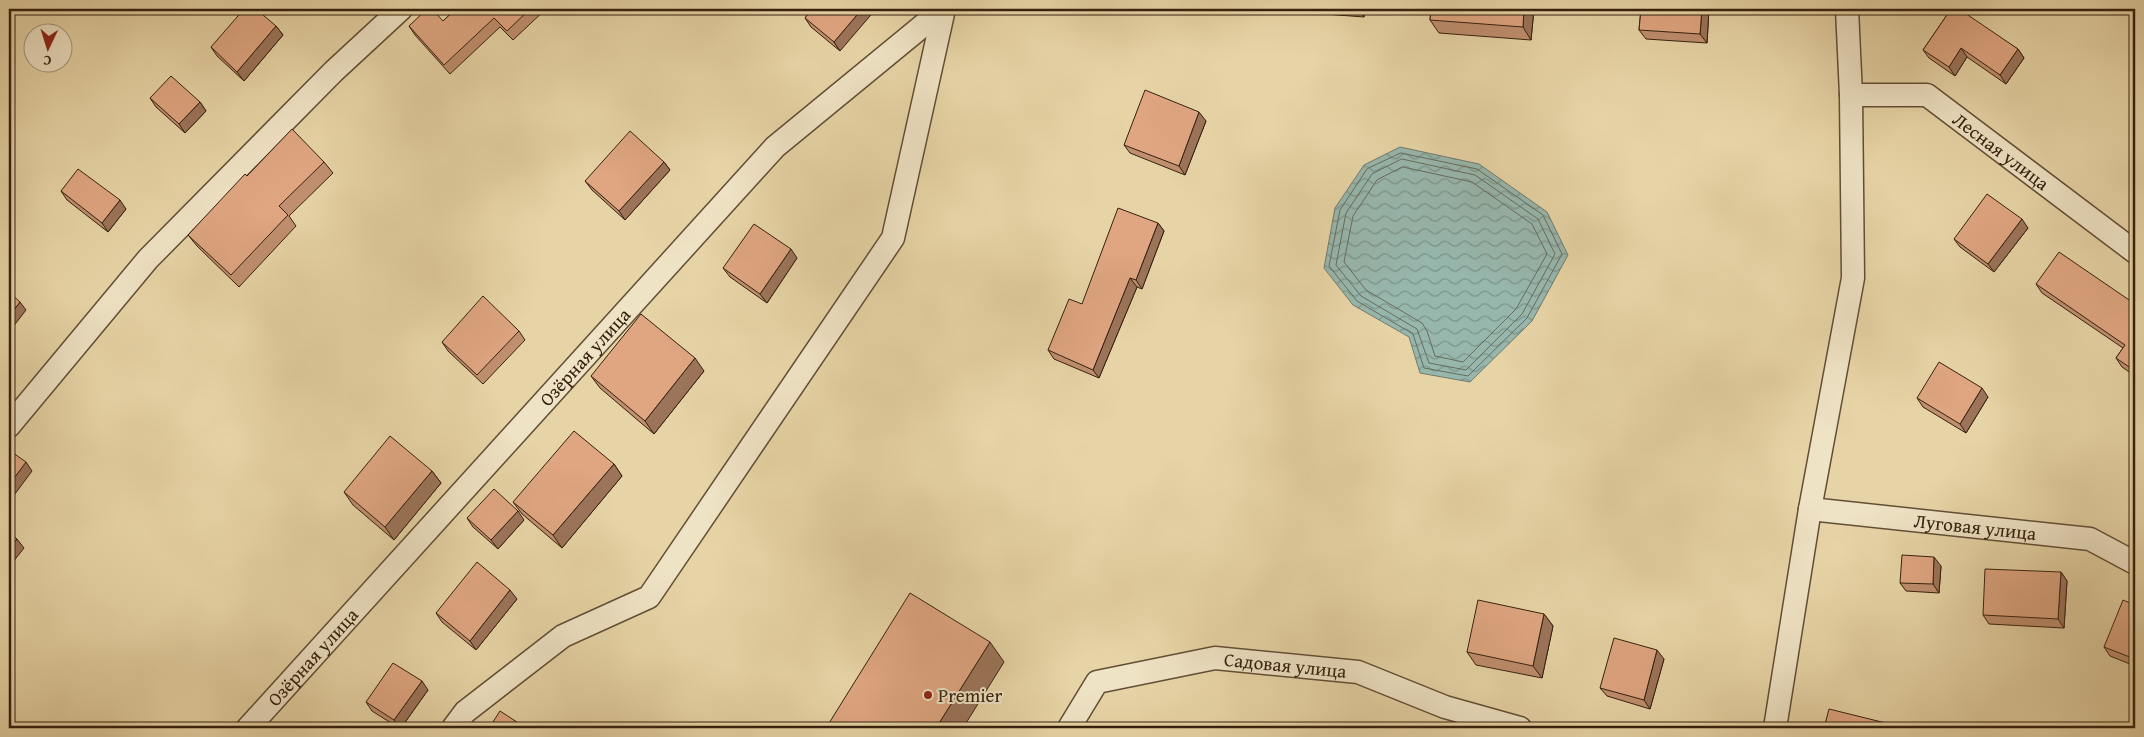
<svg xmlns="http://www.w3.org/2000/svg" width="2144" height="737" viewBox="0 0 2144 737" font-family="'Gentium Book Plus',serif">
	<style>
		.water { fill: url(#water-waves); stroke: #707b6e }
		.lines { fill: none; stroke-linecap: round; stroke-linejoin: round }
		.shore { stroke: #666c5e; stroke-width: 1 }
		.street-casing { stroke: #624e35; stroke-width: 25 }
		.street { stroke: #efe3c5; stroke-width: 22 }
		.wall { fill: #c08f6f; stroke: #35210f }
		.shaded-wall { fill: #9c745a; stroke: #35210f }
		.building { fill: #dfa681; stroke: #35210f }
		.poi-dot { fill: #8f2418; stroke: #efe3c5; stroke-width: 2 }
		.labels { text-anchor: middle; dominant-baseline: central; stroke-width: 4; stroke-linejoin: round; paint-order: stroke }
		.street-label { font-size: 19px; fill: #35210f; stroke: #efe3c5 }
		.poi-label { font-size: 19px; fill: #35210f; stroke: #efe3c5; text-anchor: start }
	</style>
	<defs>
		<pattern id="water-waves" width="16" height="10" patternUnits="userSpaceOnUse" patternTransform="scale(1.25)"><rect width="16" height="10" fill="#97b7ad"/><path d="M0 5q4-4 8 0t8 0" fill="none" stroke="#7c948b"/></pattern>
	</defs>
	<rect width="100%" height="100%" fill="#e7d4a6"/>
	<filter id="stains"><feTurbulence type="fractalNoise" baseFrequency=".004" numOctaves="4"/><feColorMatrix values="0 0 0 0 .2 0 0 0 0 .09 0 0 0 0 .02 0 0 0 .5 -.17"/></filter>
	<radialGradient id="worn" r=".72"><stop offset=".6" stop-color="#630" stop-opacity="0"/><stop offset="1" stop-color="#630" stop-opacity=".3"/></radialGradient>
	<path class="water" d="M1400,147l79,17 68,48 21,43 -36,66 -62,61 -50,-9 -11,-36 -56,-32 -29,-37 11,-60 29,-43z"/>
	<g class="lines">
		<path class="shore" d="M1401,153l76,16 66,46 19,39 -35,64 -59,58 -44,-8 -11,-34 -56,-33 -28,-35 11,-56 27,-41z
			M1402,159l73,16 63,44 17,35 -33,60 -56,56 -37,-7 -12,-34 -56,-33 -25,-31 10,-52 26,-39z
			M1403,167l69,15 60,42 15,30 -31,55 -53,53 -28,-6 -8,-25 -5,-8 -56,-33 -22,-28 9,-46 24,-36z"/>
		<g class="street-casing">
			<g id="street">
				<path id="s1" d="M1851,95h76l208,157"/>
				<path d="M9,426l139,-167 186,-188 67,-62"/>
				<path id="s2" d="M1810,509l280,30 45,24"/>
				<path id="s3" d="M248,728l527,-581 168,-138"/>
				<path d="M453,728l12,-16 98,-76 86,-39 244,-359 51,-229"/>
				<path id="s4" d="M1069,728l28,-46 118,-24 143,14 87,35 75,21"/>
				<path d="M1775,728l35,-219 43,-231 -2,-183 -4,-86"/>
			</g>
		</g>
		<use href="#street" class="street"/>
	</g>
	<path class="wall" d="M456,9h90l-33,31 -13,-13 -50,47 -35,-39 -6,-9 34,-5z
		M812,9l28,42 -29,-24 -6,-9z
		M1283,9h81v8l-79,-6z
		M1431,9h103l-3,31 -92,-7 -9,-13z
		M1641,9h68l-2,34 -61,-4 -7,-9z
		M1951,9l67,40 6,9 -18,26 -39,-27 -12,19 -26,-18 -6,-8z
		M276,26l7,9 -39,46 -27,-25 -6,-9z
		M150,98l50,4 6,9 -21,22 -29,-26z
		M1206,121l-21,54 -55,-22 -6,-8z
		M324,162l9,11 -44,43 7,10 -57,61 -42,-41 -9,-11 59,-59z
		M664,162l6,8 -45,50 -33,-30 -7,-9z
		M61,191l65,18 -18,23 -41,-32z
		M1158,223l6,8 -22,58 -5,-2 -38,91 -45,-19 -6,-9 34,-46z
		M2028,228l-34,44 -34,-25 -6,-8z
		M797,258l-30,45 -37,-26 -7,-9z
		M2036,284l99,20v72l-13,-9 -6,-9 7,-10 -81,-55z
		M519,331l6,9 -42,44 -35,-33 -6,-9z
		M704,371l-50,63 -54,-46 -9,-12z
		M1988,397l-22,36 -43,-26 -6,-9z
		M614,464l8,12 -60,72 -40,-34 -9,-12z
		M432,471l9,12 -47,57 -41,-35 -9,-13z
		M467,518l57,2 -26,29 -25,-22z
		M1941,566l-2,27 -33,-2 -6,-8z
		M2061,572l6,9 -3,47 -75,-4 -6,-9z
		M517,599l-41,51 -34,-28 -6,-9z
		M2135,605v61l-25,-10 -6,-9z
		M1544,614l9,12 -11,52 -66,-13 -9,-13z
		M1664,659l-14,50 -43,-13 -7,-8z
		M428,690l-27,38h-2l-27,-17 -6,-9z"/>
	<path class="shaded-wall" d="M862,9h14l-36,42 -6,-9z
		M1358,9h6v8z
		M1524,9h10l-3,31 -8,-13z
		M1702,9h7l-2,34 -7,-9z
		M276,26l7,9 -39,46 -7,-9z
		M1961,48l6,9 -12,19 -6,-9z
		M2018,49l6,9 -18,26 -6,-9z
		M200,102l6,9 -21,22 -6,-9z
		M1199,112l7,9 -21,54 -6,-9z
		M664,162l6,8 -45,50 -6,-9z
		M120,200l6,9 -18,23 -6,-9z
		M2022,219l6,9 -34,44 -6,-8z
		M1158,223l6,8 -22,58 -6,-9z
		M791,249l6,9 -30,45 -7,-9z
		M1130,278l7,9 -38,91 -6,-8z
		M20,302l6,8 -17,22v-16z
		M695,358l9,13 -50,63 -9,-13z
		M1982,388l6,9 -22,36 -6,-9z
		M26,462l6,9 -23,31v-17z
		M614,464l8,12 -60,72 -9,-13z
		M432,471l9,12 -47,57 -9,-13z
		M518,511l6,9 -26,29 -7,-9z
		M17,539l7,9 -15,19v-17z
		M1934,557l7,9 -2,27 -6,-9z
		M2061,572l6,9 -3,47 -6,-9z
		M510,590l7,9 -41,51 -6,-9z
		M1544,614l9,12 -11,52 -9,-12z
		M990,642l14,20 -41,66h-27z
		M1657,650l7,9 -14,50 -6,-9z
		M422,681l6,9 -27,38h-1l-6,-8z"/>
	<path class="building" d="M244,9h12l20,17 -39,46 -26,-25z
		M427,9h5l11,12 13,-12h74l-23,22 -13,-13 -50,47 -35,-39z
		M812,9h50l-28,33 -29,-24z
		M1431,9h93l-1,18 -93,-7z
		M1641,9h61l-2,25 -61,-4z
		M1951,9h8l59,40 -18,26 -39,-27 -12,19 -26,-17z
		M171,76l29,26 -21,22 -29,-26z
		M1145,90l54,22 -20,54 -55,-21z
		M292,129l32,33 -45,44 9,9 -57,60 -43,-40 57,-61 2,2z
		M630,131l34,31 -45,49 -34,-30z
		M2135,166v9l-4,-3z
		M78,169l42,31 -18,23 -41,-32z
		M1987,194l35,25 -34,45 -34,-25z
		M1118,208l40,15 -22,57 -6,-2 -37,92 -45,-20 21,-51 13,5z
		M754,224l37,25 -31,45 -37,-26z
		M2059,252l76,52v67l-19,-13 9,-13 -89,-61z
		M9,292l11,10 -11,14z
		M483,296l36,35 -42,44 -35,-33z
		M641,314l54,44 -50,63 -54,-45z
		M1939,362l43,26 -22,36 -43,-26z
		M574,431l40,33 -61,71 -40,-33z
		M390,436l42,35 -47,56 -41,-35z
		M9,450l17,12 -17,23z
		M494,489l24,22 -27,29 -24,-22z
		M9,532l8,7 -8,11z
		M1902,555l32,2 -1,27 -33,-1z
		M477,562l33,28 -40,51 -34,-28z
		M1985,569l76,3 -3,47 -75,-4z
		M910,593l80,49 -54,86h-110z
		M1478,600l66,14 -11,52 -66,-14z
		M2123,600l12,5v54l-31,-12z
		M1614,638l43,12 -13,50 -44,-12z
		M393,663l29,18 -28,39 -28,-18z
		M1829,709l77,19h-82z
		M500,711l26,17h-37z
		M323,722l8,6h-12z"/>
	<circle class="poi-dot" cx="928" cy="695" r="5"/>
	<g class="labels">
		<g class="street-label">
			<text stroke="none"><textPath href="#s1" startOffset="169">Лесная улица</textPath></text>
			<text stroke="none"><textPath href="#s3" startOffset="501">Озёрная улица</textPath></text>
			<text stroke="none"><textPath href="#s2" startOffset="166">Луговая улица</textPath></text>
			<text stroke="none"><textPath href="#s3" startOffset="96">Озёрная улица</textPath></text>
			<text stroke="none"><textPath href="#s4" startOffset="245">Садовая улица</textPath></text>
		</g>
		<g class="poi-label">
			<text x="938" y="695">Premier</text>
		</g>
	</g>
	<rect width="2144" height="737" fill="none" stroke="#e7d4a6" stroke-width="30"/>
	<rect x="10" y="10" width="2124" height="717" fill="none" stroke="#35210f" stroke-width="2.5"/>
	<rect x="15" y="15" width="2114" height="707" fill="none" stroke="#35210f"/>
	<g transform="translate(48 48) rotate(184)"><circle r="24" fill="#efe3c5" stroke="#a5957c"/>
	<path d="M0-4L9 19L0 12L-9 19Z" fill="#8f2418"/>
	<text y="-8" font-size="14" font-weight="bold" text-anchor="middle" fill="#35210f">С</text>
	</g>
	<rect width="100%" height="100%" filter="url(#stains)"/>
	<rect width="100%" height="100%" fill="url(#worn)"/>
</svg>
